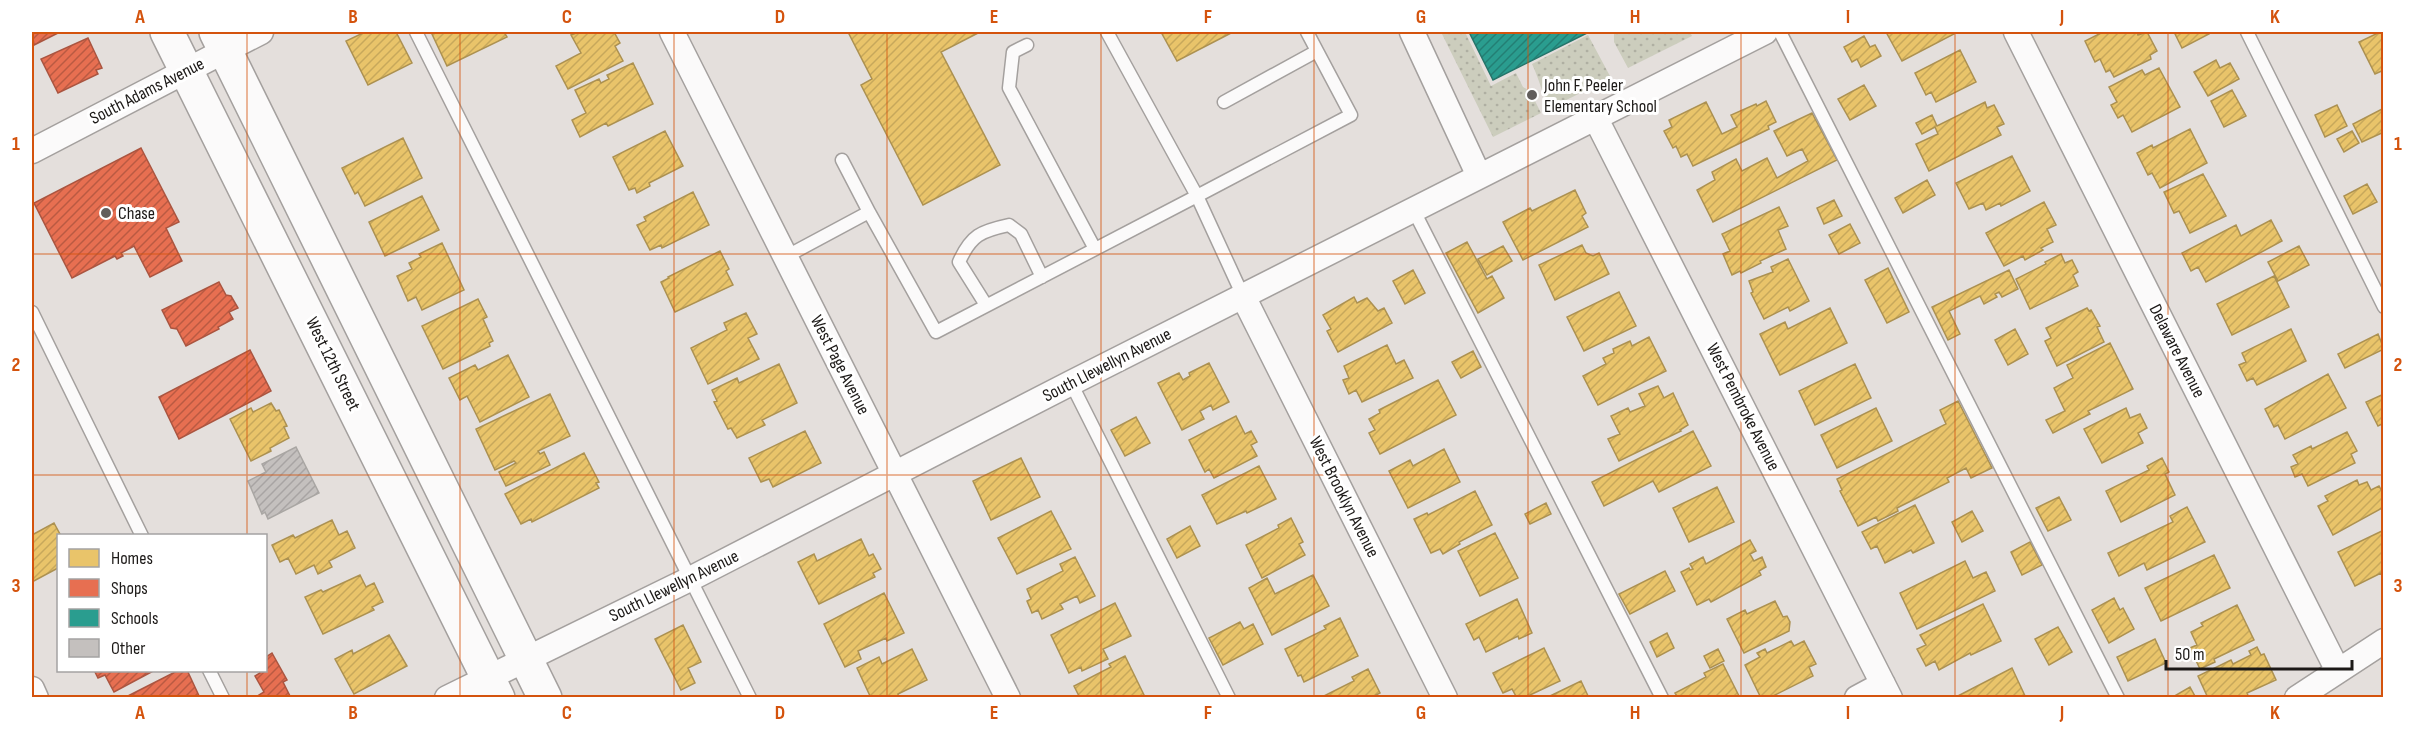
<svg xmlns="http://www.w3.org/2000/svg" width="2415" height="729" viewBox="0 0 2415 729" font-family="'Sofia Sans Condensed',sans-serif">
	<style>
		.green { fill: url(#green-dots) }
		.homes { fill: url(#homes-hatch); stroke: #ac9151; stroke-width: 1.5 }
		.shops { fill: url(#shops-hatch); stroke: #aa5540; stroke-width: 1.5 }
		.schools { fill: url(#schools-hatch); stroke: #26756b; stroke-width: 1.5 }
		.building { fill: url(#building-hatch); stroke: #a9a6a3; stroke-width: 1.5 }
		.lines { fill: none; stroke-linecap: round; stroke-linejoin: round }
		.lane-casing { stroke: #a4a09e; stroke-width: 15 }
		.street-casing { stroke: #a4a09e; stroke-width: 27 }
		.secondary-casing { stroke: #a4a09e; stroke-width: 36 }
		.lane { stroke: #fbfafa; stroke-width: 12 }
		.street { stroke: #fbfafa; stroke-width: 24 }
		.secondary { stroke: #fbfafa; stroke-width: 33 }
		.grid { fill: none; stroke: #d4530d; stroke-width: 1.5; stroke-opacity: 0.55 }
		.poi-dot { fill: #625e5c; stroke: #fff; stroke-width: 2 }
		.labels { text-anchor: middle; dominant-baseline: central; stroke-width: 6; stroke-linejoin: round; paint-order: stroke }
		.poi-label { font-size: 18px; fill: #1c1917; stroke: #fff; text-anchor: start }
		.street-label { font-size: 18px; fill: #1c1917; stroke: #fff }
		.neatline { fill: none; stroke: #d4530d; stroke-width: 2 }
		.grid-label { font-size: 20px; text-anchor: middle; font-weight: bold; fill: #d4530d }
	</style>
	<defs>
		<pattern id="green-dots" width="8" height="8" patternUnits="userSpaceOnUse" patternTransform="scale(1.5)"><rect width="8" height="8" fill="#cccdbd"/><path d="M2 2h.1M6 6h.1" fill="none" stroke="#afafa2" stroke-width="1.8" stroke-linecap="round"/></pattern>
		<pattern id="homes-hatch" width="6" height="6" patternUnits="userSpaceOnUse" patternTransform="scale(1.5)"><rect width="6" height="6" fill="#e9c46a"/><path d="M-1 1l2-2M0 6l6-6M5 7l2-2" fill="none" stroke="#c7a85b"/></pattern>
		<pattern id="shops-hatch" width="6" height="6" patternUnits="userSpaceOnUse" patternTransform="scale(1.5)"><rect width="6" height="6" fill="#e76f51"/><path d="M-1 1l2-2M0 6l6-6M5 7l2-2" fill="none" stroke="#ba5a42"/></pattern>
		<pattern id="schools-hatch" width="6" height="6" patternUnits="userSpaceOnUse" patternTransform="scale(1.5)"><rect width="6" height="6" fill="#2a9d8f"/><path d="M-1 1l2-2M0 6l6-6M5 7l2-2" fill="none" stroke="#237f74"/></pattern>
		<pattern id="building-hatch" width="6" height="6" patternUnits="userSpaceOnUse" patternTransform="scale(1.5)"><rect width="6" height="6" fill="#c4c0be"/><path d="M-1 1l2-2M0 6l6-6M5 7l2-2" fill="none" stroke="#a8a4a3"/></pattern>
	</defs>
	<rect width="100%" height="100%" fill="#e4dfdc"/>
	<path class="green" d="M1441,32h24l26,54 25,-13 7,14 7,4 11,22 -48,24z
		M1614,32h62l2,2 12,-2 2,4 -64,32 -14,-26z
		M1588,35l23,43 -61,30c-8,-15 -11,-29 -18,-44z"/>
	<path class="homes" d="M365,32h31l16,31 -44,22 -22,-44z
		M431,32h73l3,5 -60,29z
		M579,32h35l6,11 -5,3 8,15 -55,28 -12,-23 25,-13 -10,-18z
		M848,32h132l-39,20 59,113 -77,40 -62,-120 11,-6z
		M1161,32h72l-56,29z
		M1886,32h67l1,2 -52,27z
		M2103,32h34l1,3 9,-3 10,19 -7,4 1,4 -37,18 -4,-7 -4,2 -6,-13 -5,3 -10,-21z
		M2180,32h28l1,2 -27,14 -7,-14z
		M2380,32h4v38l-9,4 -16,-32z
		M1864,36l6,11 5,-2 6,11 -20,11 -4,-8 -5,3 -8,-15z
		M1960,50l16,32 -40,20 -5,-10 -5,3 -11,-22z
		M2216,60l4,8 10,-5 9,16 -31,17 -14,-24z
		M633,63l20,41 -45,22 -2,-3 -26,14 -8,-17 14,-7 -11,-23 24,-11 2,4 8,-4 -2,-4z
		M2159,68l21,39 -48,25 -9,-17 -5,3 -7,-13 6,-3 -8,-15 33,-17 3,5z
		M1864,85l12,21 -26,14 -12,-21z
		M2232,90l14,26 -22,11 -13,-26z
		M1766,101l10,21 -8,4 1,3 -76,37 -6,-12 -6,3 -5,-11 -3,2 -9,-17 8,-4 -3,-7 37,-18 16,32 15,-7 -6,-12 25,-11 1,2z
		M1985,102l2,6 7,-3 10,19 -7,3 4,8 -72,36 -13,-27 22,-10 -3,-7 -13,7 -6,-11 16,-8 5,11z
		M2337,105l10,21 -22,11 -10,-22z
		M2384,108v24l-22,10 -9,-18z
		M1812,113l25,47 -124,62 -16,-32 18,-10 -3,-8 24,-13 6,12 25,-13 10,20 31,-17 -6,-12 -15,7 -13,-25z
		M2190,129l17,34 -47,25 -8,-15 -4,2 -11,-22 15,-8 1,3z
		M665,131l18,35 -34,17 1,3 -13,7 -2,-5 -6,2 -16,-33z
		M2352,131l7,12 -15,9 -7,-13z
		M403,138l19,40 -57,28 -7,-14 -3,2 -13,-26z
		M2012,156l18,35 -29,15 -1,-3 -14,7 -3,-7 -14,6 -13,-26z
		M2203,174l23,42 -36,17 -11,-22 -5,2 -10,-21z
		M1927,180l8,15 -32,18 -8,-15z
		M2367,184l10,18 -24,12 -9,-18z
		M1575,190l11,23 -4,3 6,11 -65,33 -20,-38 27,-14 2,3z
		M693,192l16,33 -47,23 -1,-3 -11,5 -13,-25 9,-4 -2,-4z
		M422,196l17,34 -54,26 -16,-34z
		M1834,200l8,16 -18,8 -7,-16z
		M2044,202l12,23 -9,4 6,13 -12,6 2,2 -18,10 -2,-4 -19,10 -18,-33z
		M1779,207l9,19 -10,4 8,19 -26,12 1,2 -20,10 -1,-2 -8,4 -9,-21 7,-3 -8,-17z
		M2271,220l11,21 -76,41 -8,-15 -7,4 -9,-18 54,-28 5,11z
		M1850,224l10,19 -21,11 -10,-19z
		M1467,242l20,37 5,-3 12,22 -26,15 -32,-60z
		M442,243l22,47 -42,20 -6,-13 -8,4 -11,-25 15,-7 -3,-6 12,-6 -2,-3z
		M1582,245l4,8 7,3 6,-3 10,21 -54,26 -16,-35z
		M1503,246l9,15 -25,14 -9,-16z
		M2299,246l10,19 -31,16 -10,-19z
		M720,251l9,18 -3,2 7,14 -58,27 -14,-30 8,-4 -1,-1z
		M2061,254l4,9 7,-3 6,12 -5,3 5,11 -48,23 -14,-30 30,-15 -1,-2z
		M1788,259l21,42 -19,10 -2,-4 -24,12 -13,-26 2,-1 -4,-11 24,-9 -2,-5z
		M1888,268l21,44 -22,11 -22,-43z
		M1413,270l12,23 -20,11 -12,-23z
		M2009,270l9,19 -16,8 -3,-5 -4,2 2,3 -13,7 -4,-8 -31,15 11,23 -12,6 -16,-33z
		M2274,276l15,31 -57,28 -15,-31z
		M1619,292l17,34 -52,25 -17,-34z
		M1354,297l3,6 10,-5 11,13 6,-3 8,15 -54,29 -11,-21 4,-2 -8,-14z
		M478,299l9,18 -4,2 10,22 -4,2 1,3 -47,23 -21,-43z
		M1830,308l17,35 -67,32 -20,-41 25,-12 3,7z
		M2087,308l2,3 2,-1 9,16 -3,1 7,15 -47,24 -12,-25 6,-3 -5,-10z
		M746,313l11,21 -9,4 11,21 -51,25 -17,-36 36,-18 -3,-7z
		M2015,329l13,25 -20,11 -13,-25z
		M2291,329l15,32 -49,24 -4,-7 -6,3 -8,-16 7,-3 -4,-9z
		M2378,334l6,15 -39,19 -7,-14z
		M1649,337l17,34 -68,34 -15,-29 23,-12 -3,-6 11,-5 -1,-4 17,-8 2,5z
		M2110,343l23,46 -45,22 2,3 -37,19 -7,-13 19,-9 -11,-23 19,-10 -6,-13z
		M1387,345l9,19 8,-4 9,18 -51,24 -6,-12 -7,4 -6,-14 6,-2 -5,-12z
		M1473,351l8,16 -20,11 -9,-16z
		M508,355l21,42 -49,25 -13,-26 -7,4 -11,-22 26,-13 3,5z
		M1209,363l20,39 -16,8 -2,-5 -11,6 4,8 -22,11 -24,-47 21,-10 4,7 7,-4 -1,-3z
		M779,364l18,39 -35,17 3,5 -28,13 -6,-10 -3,1 -14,-27 3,-1 -5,-11 25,-12 2,5z
		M1855,364l16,34 -56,27 -16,-34z
		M2328,374l18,34 -61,31 -7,-14 -4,2 -9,-18z
		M1438,380l18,35 -76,39 -11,-21 6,-3 -6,-11 11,-6 -1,-3z
		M1658,386l6,12 9,-5 15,32 -8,5 1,1 -62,30 -11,-22 12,-5 -9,-18 17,-8 2,4 15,-6 -6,-12z
		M550,394l20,42 -32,15 2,3 4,-2 6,13 -44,21 -7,-14 17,-9 -2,-2 -19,9 -19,-41z
		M2384,394v29l-6,3 -12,-24z
		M1958,401l34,67 -21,10 -5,-10 -19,10 2,4 -52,26 1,3 -20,10 -2,-4 -18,9 -18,-35 2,-1 -5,-11 109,-55 -6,-14z
		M271,403l5,8 3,-1 8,16 -3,1 5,11 -19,10 1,3 -20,10 -21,-42 21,-11 2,4z
		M1876,408l16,33 -55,27 -16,-33z
		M2126,408l4,10 10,-4 7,14 -9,5 5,10 -41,20 -18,-34z
		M1236,416l9,18 6,-3 6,11 -6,3 6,11 -43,22 -5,-9 -4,3 -16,-32z
		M1136,417l14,26 -25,13 -14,-26z
		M805,431l16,32 -48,24 -4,-8 -8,3 -12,-24z
		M1693,431l18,35 -52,26 -6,-11 -49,25 -12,-24z
		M2347,432l10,19 -6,3 4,9 -47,23 -6,-12 -7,3 -4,-10 7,-3 -5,-9 18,-9 1,3z
		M1444,449l16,33 -52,26 -19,-37 21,-11 3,6z
		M584,453l15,29 -3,1 3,5 -67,34 -1,-3 -10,5 -16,-30z
		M1021,458l19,39 -49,23 -18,-39z
		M2162,458l7,14 -4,2 10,21 -54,27 -15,-31 43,-21 -2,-4z
		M1259,466l17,33 -29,14 -1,-2 -29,13 -15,-29z
		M2357,480l2,5 8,-3 4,8 8,-4 5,9v12l-51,28 -15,-29 10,-5 -3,-5z
		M1717,487l17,35 -45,20 -16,-34z
		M1475,491l17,34 -33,17 1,2 -17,10 -3,-5 -9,4 -17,-34 13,-6 1,2z
		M2059,497l12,23 -23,11 -12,-23z
		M1546,503l5,11 -21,10 -5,-10z
		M1915,505l19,38 -21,10 -2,-3 -26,13 -8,-17 -6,3 -9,-17z
		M2187,507l18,35 -58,28 -3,-7 -25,13 -11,-23 65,-31 -3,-6z
		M1051,511l20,38 -54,25 -19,-36z
		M1972,511l11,20 -21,11 -10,-20z
		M1291,518l12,24 -4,2 6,11 -43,23 -16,-33 33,-17 -1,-3z
		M332,520l7,15 8,-4 8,17 -26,13 3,6 -14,7 -4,-9 -18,9 -8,-16 -8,4 -8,-17 21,-10 2,3z
		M54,523l7,13h-3v32l-26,14v-47z
		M1190,526l10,20 -23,12 -10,-19z
		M2384,530v49l-3,-6 -26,13 -17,-34z
		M1495,533l23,45 -38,18 -22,-45z
		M861,539l8,17 4,-2 8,15 -8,4 2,4 -56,27 -21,-42 16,-8 3,7z
		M1750,540l6,11 -6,3 4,7 8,-4 4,10 -7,4 2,4 -50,27 -2,-3 -12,6 -16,-33 8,-4 1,2 3,-1 -3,-5 13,-7 3,7z
		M2030,542l12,23 -20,10 -11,-23z
		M2214,555l16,33 -69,33 -16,-33z
		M1075,557l20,39 -15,7 -3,-7 -17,8 3,5 -21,10 -4,-9 -6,3 -5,-12 4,-2 -4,-10 36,-18 -3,-7z
		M1965,561l8,17 13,-6 9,19 -78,38 -17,-36z
		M1665,571l10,20 -45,23 -11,-20z
		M360,575l6,12 8,-4 9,19 -11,5 2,3 -51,24 -18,-37 16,-7 2,2z
		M1313,575l16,31 -57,29 -23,-47 18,-10 8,16z
		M884,593l20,40 -17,8 -1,-3 -28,13 3,8 -16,8 -21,-43z
		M2114,598l6,12 3,-2 11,21 -25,14 -17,-33z
		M1517,599l15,34 -13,6 -1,-3 -32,16 -7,-15 -5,3 -8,-16z
		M1775,601l8,16 4,-1 3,6 -1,9 -45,22 -17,-34 18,-9 2,4z
		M1115,603l16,33 -28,13 5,10 -26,12 -1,-4 -12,6 -18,-38z
		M1983,604l18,37 -30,14 -1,-2 -31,17 -4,-9 -9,5 -9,-17 9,-4 -6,-10z
		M2237,605l17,35 -40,19 1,3 -15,7 -10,-21 7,-3 -6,-13 12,-6 -2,-3z
		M1340,618l18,38 -54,26 -3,-7 -3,1 -13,-27 41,-20 -2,-3z
		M1240,622l4,7 9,-5 10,20 -40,21 -14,-27z
		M683,625l18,37 -13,6 7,15 -14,7 -26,-51z
		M2058,627l14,25 -23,13 -14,-26z
		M1667,633l7,15 -17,9 -7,-15z
		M389,635l18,31 -53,28 -19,-35 17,-9 1,4z
		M2155,639l11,24 -38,18 -11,-24z
		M1791,641l3,5 10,-5 12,23 -7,3 4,9 -44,22h-8l-16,-33 15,-8 -3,-4 8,-4 2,4z
		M2257,647l4,8 3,-1 12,26 -29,13 2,5h-41l-10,-22 33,-16 2,4 18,-9 -2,-4z
		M1544,648l16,33 -30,14 1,3h-14l-5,-9 -9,4 -10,-20z
		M912,649l15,31 -29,14 1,4h-28l-14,-30 22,-11 3,7z
		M1718,649l6,12 -14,7 -6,-12z
		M1125,656l20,41 -65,1 -6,-12 37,-19 -2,-3z
		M1723,664l17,34h-62l-3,-5 31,-16 -2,-4z
		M2012,668l14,30h-72z
		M1368,669l12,24 -4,2 1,3h-57l34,-17 -2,-4z
		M1581,681l8,17 -41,-1z
		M2190,687l6,11h-25z"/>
	<path class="shops" d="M32,32h25l1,1 -24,12z
		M88,38l14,30 -6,2 2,4 -40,19 -17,-34z
		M141,148l38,74 -13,6 16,33 -32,16 -16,-31 -13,7 2,3 -6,3 -2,-3 -43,22 -38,-75z
		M219,282l7,13 5,1 7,12 -9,4 4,7 -15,8 1,2 -33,17 -9,-17 -6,-1 -9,-18z
		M250,350l21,41 -92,48 -20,-42z
		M272,653l15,27 -4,2 8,16h-37l10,-6 -9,-16 5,-3 -1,-3h7v-13z
		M94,670h61l-41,22 -9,-17 -7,3z
		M179,670h8l13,28h-76z"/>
	<path class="schools" d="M1469,32h120l-96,48z"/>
	<path class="building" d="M296,447l23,46 -51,26 -3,-7 -3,2 -14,-33 18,-9 -4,-8z"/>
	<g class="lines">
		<g class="lane-casing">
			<path id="lane" d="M416,32l334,666
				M1107,32l90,164 154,-81 -44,-83
				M1780,32l338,666
				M2247,32l137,275
				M1027,45l-14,7 -4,36 86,161
				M1224,102l93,-51
				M842,160l27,52
				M1414,211l248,487
				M785,257l84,-45 67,120 261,-136 46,100
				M986,305l-27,-43c12,-27 22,-31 50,-37l12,9 21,43
				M32,312l110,224
				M1071,383l158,315
				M209,670l14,28"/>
		</g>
		<g class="street-casing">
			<path id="street" d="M672,32l336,666
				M1412,32l67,144
				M2016,32l322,639
				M1595,117l295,581
				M32,151l229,-119
				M1243,296l202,402
				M32,689l4,9
				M447,698l243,-119 381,-196 694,-351
				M1857,698l26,-14
				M2297,698l87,-57"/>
		</g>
		<g class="secondary-casing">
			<path id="secondary" d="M167,32l331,666
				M216,32l329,666"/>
		</g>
		<use href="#lane" class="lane"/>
		<use href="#street" class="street"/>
		<use href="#secondary" class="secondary"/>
	</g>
	<path class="grid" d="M247,32v504M460,32v666M674,32v666M887,32v666M1101,32v666M1314,32v666M1528,32v666M1741,32v666M1955,32v666M2168,32v666M32,254h2352M32,475h2352M247,670v28"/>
	<g class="poi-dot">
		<circle cx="1532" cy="95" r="6"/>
		<circle cx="106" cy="213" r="6"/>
	</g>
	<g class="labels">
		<g class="poi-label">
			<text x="1544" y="85">John F. Peeler<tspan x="1544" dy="21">Elementary School</tspan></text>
			<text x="118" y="213">Chase</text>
		</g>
		<g class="street-label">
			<text transform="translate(147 91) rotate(-27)">South Adams Avenue</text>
			<text transform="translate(2177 351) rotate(63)">Delaware Avenue</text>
			<text transform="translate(333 364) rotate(64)">West 12th Street</text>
			<text transform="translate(840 365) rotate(63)">West Page Avenue</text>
			<text transform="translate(1107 365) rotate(-27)">South Llewellyn Avenue</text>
			<text transform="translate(1743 407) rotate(63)">West Pembroke Avenue</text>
			<text transform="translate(1344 497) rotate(63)">West Brooklyn Avenue</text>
			<text transform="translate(674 586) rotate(-26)">South Llewellyn Avenue</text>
		</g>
	</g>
	<rect width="2415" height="729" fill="none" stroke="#ffffff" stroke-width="66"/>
	<rect x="57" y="534" width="210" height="138" fill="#ffffff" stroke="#a4a3a2" stroke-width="1.5"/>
	<rect x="69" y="549" width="30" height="18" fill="#e9c46a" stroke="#a4a3a2" stroke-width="1.5"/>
	<text x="111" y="564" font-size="18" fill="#1c1917">Homes</text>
	<rect x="69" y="579" width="30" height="18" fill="#e76f51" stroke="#a4a3a2" stroke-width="1.5"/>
	<text x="111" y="594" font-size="18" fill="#1c1917">Shops</text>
	<rect x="69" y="609" width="30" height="18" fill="#2a9d8f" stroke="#a4a3a2" stroke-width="1.5"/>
	<text x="111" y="624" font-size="18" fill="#1c1917">Schools</text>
	<rect x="69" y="639" width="30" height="18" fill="#c4c0be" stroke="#a4a3a2" stroke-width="1.5"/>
	<text x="111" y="654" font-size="18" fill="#1c1917">Other</text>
	<path d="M2166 660v9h186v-9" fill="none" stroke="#1c1917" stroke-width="3"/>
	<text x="2175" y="660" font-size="18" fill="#1c1917" stroke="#ffffff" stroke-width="4.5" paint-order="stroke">50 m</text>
	<rect x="33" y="33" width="2349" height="663" class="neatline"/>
	<g class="grid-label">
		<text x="140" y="23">A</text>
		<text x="353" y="23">B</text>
		<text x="567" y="23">C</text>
		<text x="780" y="23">D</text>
		<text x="994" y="23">E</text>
		<text x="1208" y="23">F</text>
		<text x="1421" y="23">G</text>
		<text x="1635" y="23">H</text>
		<text x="1848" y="23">I</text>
		<text x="2062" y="23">J</text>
		<text x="2275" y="23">K</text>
		<text x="16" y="150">1</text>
		<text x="2398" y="150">1</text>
		<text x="16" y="371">2</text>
		<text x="2398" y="371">2</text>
		<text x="16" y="592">3</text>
		<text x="2398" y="592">3</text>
		<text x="140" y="719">A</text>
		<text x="353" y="719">B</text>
		<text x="567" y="719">C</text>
		<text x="780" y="719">D</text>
		<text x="994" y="719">E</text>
		<text x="1208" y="719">F</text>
		<text x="1421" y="719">G</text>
		<text x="1635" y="719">H</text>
		<text x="1848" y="719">I</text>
		<text x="2062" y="719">J</text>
		<text x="2275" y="719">K</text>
	</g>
</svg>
